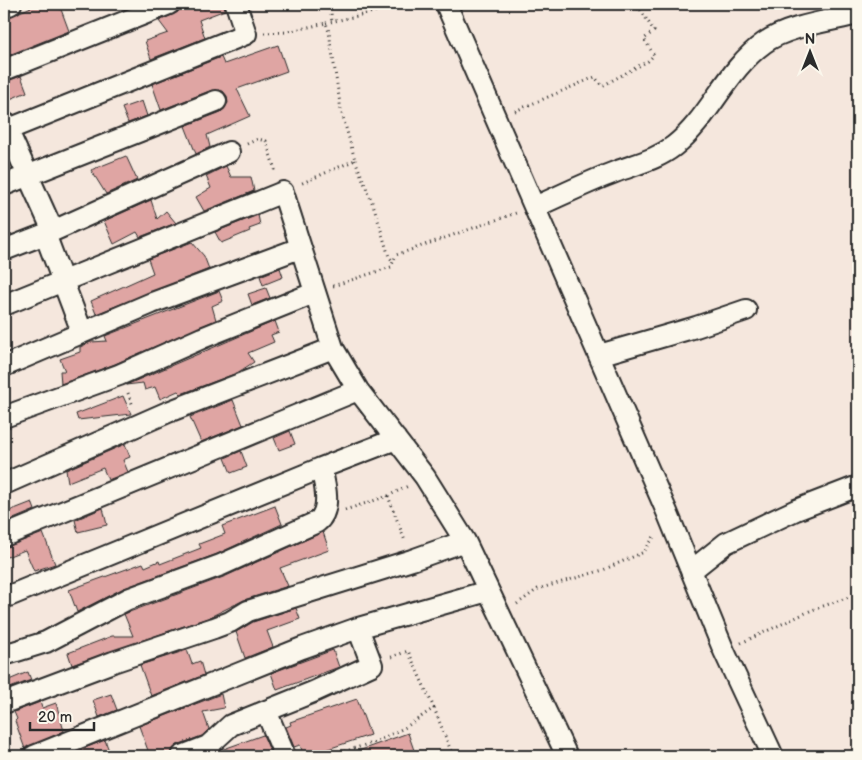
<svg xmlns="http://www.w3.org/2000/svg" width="862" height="760" viewBox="0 0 862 760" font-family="'Balsamiq Sans',sans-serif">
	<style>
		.building { fill: #dfa5a3; stroke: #2b2b2b }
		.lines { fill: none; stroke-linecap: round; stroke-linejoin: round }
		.street-casing { stroke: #2b2b2b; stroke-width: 24 }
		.path { stroke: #2b2b2b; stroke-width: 3; stroke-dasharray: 1 4; stroke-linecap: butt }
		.street { stroke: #fbf7ec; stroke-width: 20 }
	</style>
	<rect width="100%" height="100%" fill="#f5e7dd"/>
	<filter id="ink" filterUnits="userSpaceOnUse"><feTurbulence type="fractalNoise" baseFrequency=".02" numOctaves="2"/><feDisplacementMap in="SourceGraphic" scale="10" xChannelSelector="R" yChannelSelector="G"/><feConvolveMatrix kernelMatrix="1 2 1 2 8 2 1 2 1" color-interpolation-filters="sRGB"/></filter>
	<g filter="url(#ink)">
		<path class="building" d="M38,4h21l10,27 -65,26v-38z
			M181,4h43l1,6 -26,10 6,18 -54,21 -6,-18 23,-8 -9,-12 19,-9z
			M278,45l9,26 -50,18 13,27 -43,19 3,12 -14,7 -11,-28 36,-14 7,-9 -1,-7 -4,-5 -11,-1 -51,20 -9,-26 69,-27 3,7z
			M21,76l6,16 -17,7 -2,-5 -4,2v-14z
			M142,101l5,15 -19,7 -6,-15z
			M126,156l11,24 -31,14 -15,-24z
			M226,166l5,11h20l3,14 -50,20 -8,-14 15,-9 -5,-12z
			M151,200l6,19 9,-8 10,12 -36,14 -3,-5 -23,12 -10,-23z
			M258,215l2,10 -11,4 1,2 -29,12 -6,-11z
			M192,242l12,14 5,13 -113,45 -5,-13 62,-28 -5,-14z
			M280,268l3,9 -20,8 -3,-9z
			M266,288l4,10 -18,7 -4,-11z
			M219,291l4,10 -11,5 4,14 -101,44 -54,20 -1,-13h5l-5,-12 20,-7v-5l11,-5 16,-1 -2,-5z
			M275,321l4,11 -8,3 3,7 -26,11 6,9 -17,11 -56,21 -3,-3 -18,8 -5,-12 -10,3 -2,-7 -17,2z
			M123,396l8,18 -53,6 -2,-6z
			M233,400l10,25 -42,17 -11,-25z
			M290,431l5,13 -16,6 -5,-12z
			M125,444l5,13 -7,3 5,12 -20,8 -5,-12 -35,14 -2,-12z
			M241,451l6,16 -16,6 -6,-15z
			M32,502l3,8 -31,13v-10z
			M275,506l7,18 -65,30 -93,34 -47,24 -8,-22 74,-27 2,4 14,-6 1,3 41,-16 -2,-4 26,-10 -3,-8z
			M103,508l4,17 -29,7 -3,-12z
			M323,532l6,18 -49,18 8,18 -44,14 -34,17 -138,48 -4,-12 44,-17h21l-9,-22 102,-38z
			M43,533l12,31 -21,7 -9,-21 -21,8v-10z
			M296,608l4,11 -33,12 6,16 -28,11 -9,-26 17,-10z
			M187,650l5,14 8,-3 4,14 -53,21 -11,-31z
			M333,650l6,17 -62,23 -6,-17z
			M28,672l3,8 -26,10 -1,-8z
			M111,694l6,16 -18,7 -6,-17z
			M221,694l3,14 -21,4 6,17 -7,7 -25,9 -4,4 -3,7h-20l-11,-30z
			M357,699l13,36 -63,21h-3l-4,-11 -6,2 -8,-20 5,-2 -1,-3z
			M40,702l2,6 14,-5 8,28 -39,18 -10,-28 2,-2 -3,-7z
			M408,733l7,20 -9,3h-55l-1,-2z
			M263,735l9,20 -58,1 7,-6z
			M105,740l6,16h-46z"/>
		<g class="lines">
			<g class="street-casing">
				<path id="street" d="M446,4l221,508 57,139 49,105
					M4,7l7,-3
					M4,70l165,-66
					M4,122l49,109
					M4,131l242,-97 -10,-30
					M4,185l212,-84
					M535,207c27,-12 53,-25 80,-35 21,-8 41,-12 59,-26 36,-28 52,-76 90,-103 23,-17 66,-22 94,-29
					M45,234l37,98
					M4,250l49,-19 176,-79
					M4,305l279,-113 50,156 25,42 67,87 40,64 102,215
					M599,355l97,-28 50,-17
					M4,366l148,-63 148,-55
					M4,417l115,-42 83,-37 112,-45
					M321,468l75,-29
					M4,484l164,-72 165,-64
					M4,536l354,-146
					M691,571l35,-28 70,-33 62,-24
					M4,598l317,-130c4,16 11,42 -4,54l-96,43 -93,34 -82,43 -42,13
					M4,703l109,-41 101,-34 16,-6 18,-11 164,-51 53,-19
					M266,711l19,45
					M34,756l268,-108 56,-20 130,-37
					M182,756l26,-10 23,-21 82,-33 59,-27 -14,-37"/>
			</g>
			<path class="path" d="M330,4l2,18
				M584,4l2,3 7,-3
				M619,4l2,3 19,2
				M326,23l40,-9 32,-10
				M264,33l23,-1 39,-9 3,9 12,78 14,50 -55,24
				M515,111l80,-34 7,9 46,-25 6,-6 -10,-16 10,-8 -14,-22 10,-5
				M247,144l11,-5 8,2 10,32
				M355,160l19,47 15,50 4,4
				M333,286l58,-19 5,-12 120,-42
				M128,393l5,13
				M388,496l20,-10
				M345,510l43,-14 17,45
				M517,604l21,-15 65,-19 41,-18 11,-17
				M741,643l71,-33 37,-13
				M434,708l19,48
				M330,756l45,-14 31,-15 28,-19 -26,-57 -19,7"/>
			<use href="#street" class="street"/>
		</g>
	</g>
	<rect width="862" height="760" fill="none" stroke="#fbf7ec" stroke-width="20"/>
	<rect x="10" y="10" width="842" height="740" fill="none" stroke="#2b2b2b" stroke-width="2" filter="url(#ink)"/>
	<g transform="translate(810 52)" stroke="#fbf7ec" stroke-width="4" paint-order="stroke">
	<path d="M0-4L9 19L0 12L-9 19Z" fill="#2b2b2b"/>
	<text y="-8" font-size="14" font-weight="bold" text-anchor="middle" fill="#2b2b2b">N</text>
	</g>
	<path d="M30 722v8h64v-8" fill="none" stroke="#2b2b2b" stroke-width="2.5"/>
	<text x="38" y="722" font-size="15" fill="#2b2b2b" stroke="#fbf7ec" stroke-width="4" paint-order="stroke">20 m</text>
</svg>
